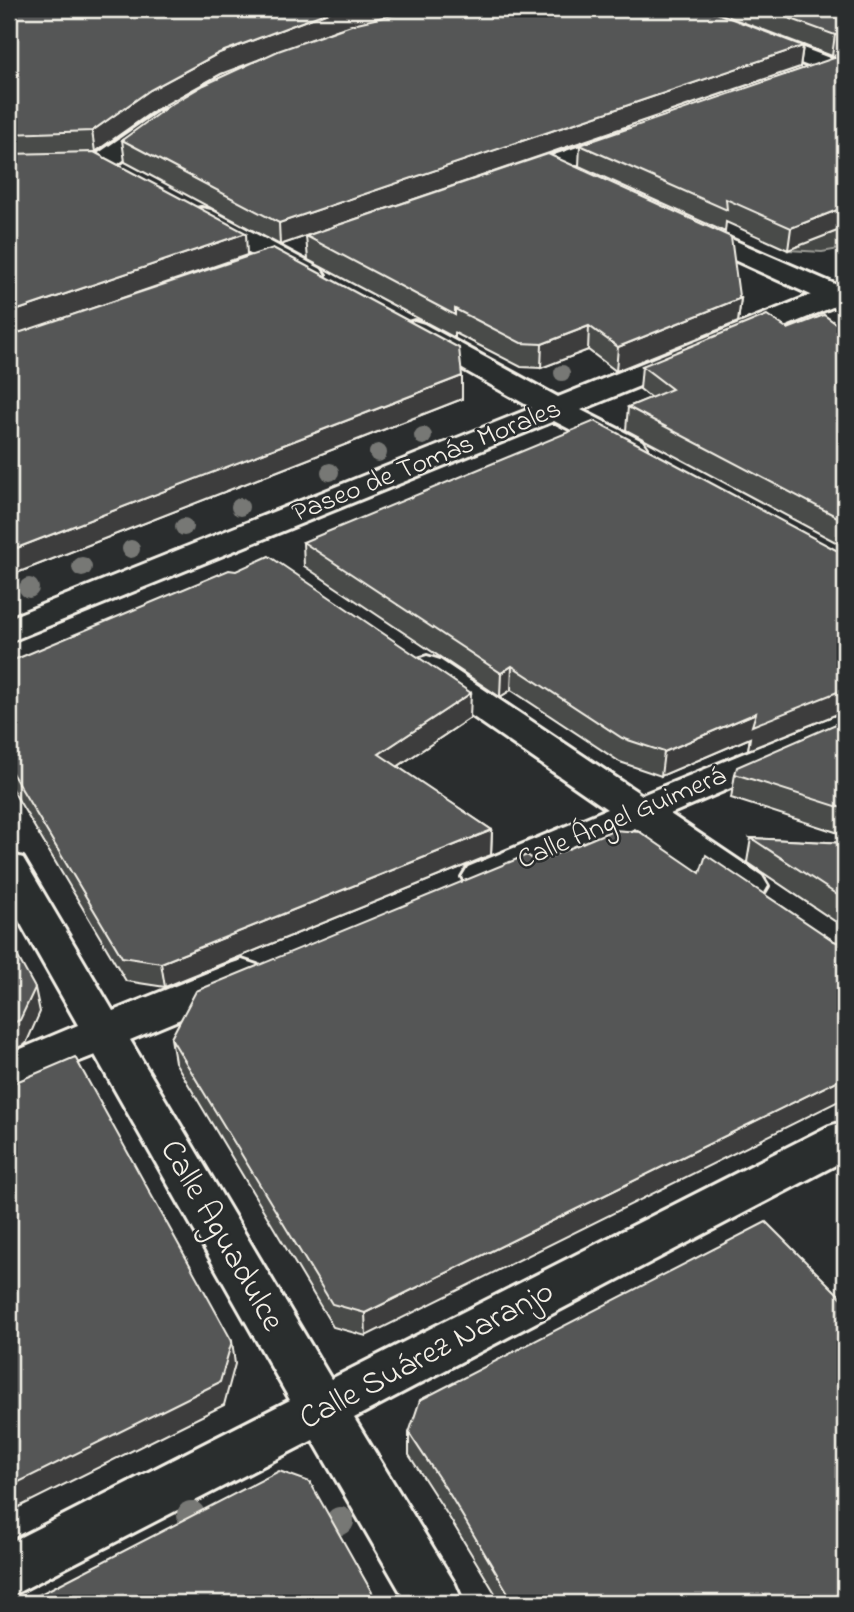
<svg xmlns="http://www.w3.org/2000/svg" width="854" height="1612" viewBox="0 0 854 1612" font-family="'Indie Flower',sans-serif">
	<style>
		.green { fill: #444645; stroke: #9c9c96; stroke-width: 2 }
		.lines { fill: none; stroke-linecap: round; stroke-linejoin: round }
		.minor-casing { stroke: #f4f1e8; stroke-width: 6 }
		.minor { fill: #2a2d2e; fill-rule: evenodd }
		.tree { fill: #777875 }
		.wall { fill: #494b4a; stroke: #f4f1e8; stroke-width: 2 }
		.shaded-wall { fill: #3c3d3c; stroke: #f4f1e8; stroke-width: 2 }
		.building { fill: #555756; stroke: #f4f1e8; stroke-width: 2 }
		.labels { text-anchor: middle; dominant-baseline: central; stroke-width: 5; stroke-linejoin: round; paint-order: stroke }
		.street-label { font-size: 28px; fill: #f4f1e8; stroke: #2a2d2e }
		.near-street-label { font-size: 33px; fill: #f4f1e8; stroke: #2a2d2e }
	</style>
	<rect width="100%" height="100%" fill="#2a2d2e"/>
	<filter id="ink" filterUnits="userSpaceOnUse"><feTurbulence type="fractalNoise" baseFrequency=".0143" numOctaves="2"/><feDisplacementMap in="SourceGraphic" scale="14" xChannelSelector="R" yChannelSelector="G"/><feConvolveMatrix kernelMatrix="1 2 1 2 8 2 1 2 1" color-interpolation-filters="sRGB"/></filter>
	<g filter="url(#ink)">
		<path class="green" d="M845,228v20l-23,4 -34,-2z"/>
		<g class="lines">
			<g class="minor-casing">
				<path id="minor" d="M668,9h33l144,55v16l-173,-66z
					M167,109l9,3 4,5 -4,5 -65,47 -9,2 -9,-2 -4,-6 4,-6 65,-45z
					M628,130l9,3 4,5 -4,5 -115,41 -9,2 -9,-2 -4,-6 4,-6z
					M201,208l10,2 110,59 4,6 -4,6 -10,3 -10,-3 -110,-59 -4,-6 4,-6z
					M685,219l152,66 8,-2v26l-10,-3 -254,104 61,31 5,7 -5,7 -11,3 -11,-3 -66,-34 -545,221v-24l523,-210 -128,-72 -5,-6 5,-6 10,-3 10,3 134,73 253,-102 -136,-62 -4,-6 4,-6z
					M427,656l13,4 202,135 203,-83v27l-175,75 92,62 6,10 -6,10 -14,5 -14,-5 -99,-68 -153,64 -14,-5 -6,-10 6,-10 139,-58 -193,-133 -5,-8 5,-8z
					M9,854l14,4 90,153 114,-46 15,-5 15,5 6,11 -6,11 -127,53 201,339 498,-253 16,-5v39l-491,258 101,166 8,19h-56l-94,-163 -304,157v-54l281,-143 -195,-345 -86,34v-35l69,-29 -69,-122z"/>
			</g>
			<use href="#minor" class="minor"/>
		</g>
		<g class="tree">
			<circle cx="562" cy="373" r="8"/>
			<circle cx="423" cy="436" r="9"/>
			<circle cx="378" cy="453" r="9"/>
			<circle cx="330" cy="472" r="9"/>
			<circle cx="240" cy="507" r="9"/>
			<circle cx="184" cy="527" r="9"/>
			<circle cx="131" cy="549" r="9"/>
			<circle cx="82" cy="567" r="10"/>
			<circle cx="29" cy="588" r="10"/>
			<circle cx="191" cy="1515" r="14"/>
			<circle cx="340" cy="1521" r="14"/>
		</g>
		<path class="wall" d="M9,9l794,37 -3,21 -520,178 -155,-83 -3,-22 139,-82 -40,16 -69,38 -57,40 152,103 -157,54 372,67v23l-453,177z
			M708,9h137v45l-13,2z
			M845,58l-57,192 -62,-28 -1,10 -146,-66 1,-21z
			M306,236l433,60 2,2 -3,24 -122,49 -28,-21 -47,18 -20,-1 -66,-34v5l-147,-78z
			M788,329l57,1v217l-219,-117 2,-23 23,-9 -11,-9 2,-23z
			M303,542l533,8 -88,200 2,-12 -89,38 -41,-14 -109,-72 -11,7 -196,-131z
			M9,662l461,56 -73,49 95,63 -1,25 -326,132 -39,-6 -117,-197z
			M845,720v115l-114,-37 4,-24z
			M751,838l94,5v85l-98,-66z
			M537,862l163,11 134,68 -468,395 -33,-9 -158,-265 -4,-24z
			M409,1433l436,170h-344l-52,-86 -40,-62z"/>
		<path class="shaded-wall" d="M336,9h83l-80,20 -118,45 -69,38 -57,40 -3,-21 58,-41 69,-37z
			M845,34v20l-13,2 3,-21z
			M803,46l-3,21 -520,178 -1,-22z
			M845,207v21l-57,22 3,-22z
			M246,233l1,22 -238,82v-24z
			M741,298l-3,24 -122,49 2,-24z
			M589,326l-1,24 -47,18 1,-24z
			M462,376v23l-453,177v-25z
			M512,666l-1,24 -11,7 1,-24z
			M845,689v22l-97,39 2,-12 -89,38 3,-24 92,-39z
			M471,693l-1,25 -91,61v-25z
			M492,830l-1,25 -326,132 -4,-24z
			M35,988l5,24 -14,32 -17,8v-27z
			M845,1077v21l-479,238 -1,-23z
			M232,1341l3,23 -11,41 -215,107v-25z"/>
		<path class="building" d="M9,9h327l-117,44 -69,37 -58,41 -83,3z
			M419,9h287l97,37 -524,177 -157,-83 48,-35 34,-20 74,-34 79,-28z
			M764,9h81v25l-10,1z
			M834,58h11v149l-54,21 -65,-29 1,11 -147,-65z
			M94,152l152,81 -237,80v-159z
			M548,154l183,83 8,59 2,2 -123,49 -29,-21 -47,18 -21,-1 -66,-34v6l-149,-79z
			M273,248l186,100 3,28 -453,175v-215z
			M767,315l21,14 36,-14 21,15v191l-217,-114 44,-18 -30,-23z
			M595,421l241,129 9,2v137l-93,37 4,-13 -92,39 -42,-14 -110,-72 -11,7 -198,-131z
			M269,556l202,137 -92,61 113,76 -331,133 -39,-6 -113,-189v-106l220,-92 7,1z
			M845,720v89l-110,-35 2,-7z
			M613,830l27,2 60,41 6,-18 128,86 11,4v132l-480,236 -33,-9 -161,-266 25,-47 331,-136 10,7z
			M751,838l94,5v57z
			M9,941l26,47 -15,32 -11,5z
			M75,1057l157,284 -12,41 -211,105v-402z
			M766,1222l79,79v302h-331l-64,-108 -41,-62 11,-33z
			M279,1471l31,11 68,121h-355z"/>
	</g>
	<g class="labels">
		<g class="street-label">
			<text transform="translate(427 462) rotate(-22)">Paseo de Tomás Morales</text>
			<text transform="translate(622 819) rotate(-23)">Calle Ángel Guimerá</text>
		</g>
		<g class="near-street-label">
			<text transform="translate(221 1236) rotate(60)">Calle Aguadulce</text>
			<text transform="translate(427 1356) rotate(-28)">Calle Suárez Naranjo</text>
		</g>
	</g>
	<rect width="854" height="1612" fill="none" stroke="#2a2d2e" stroke-width="35"/>
	<rect x="18" y="18" width="819" height="1577" fill="none" stroke="#f4f1e8" stroke-width="2.5" filter="url(#ink)"/>
</svg>
